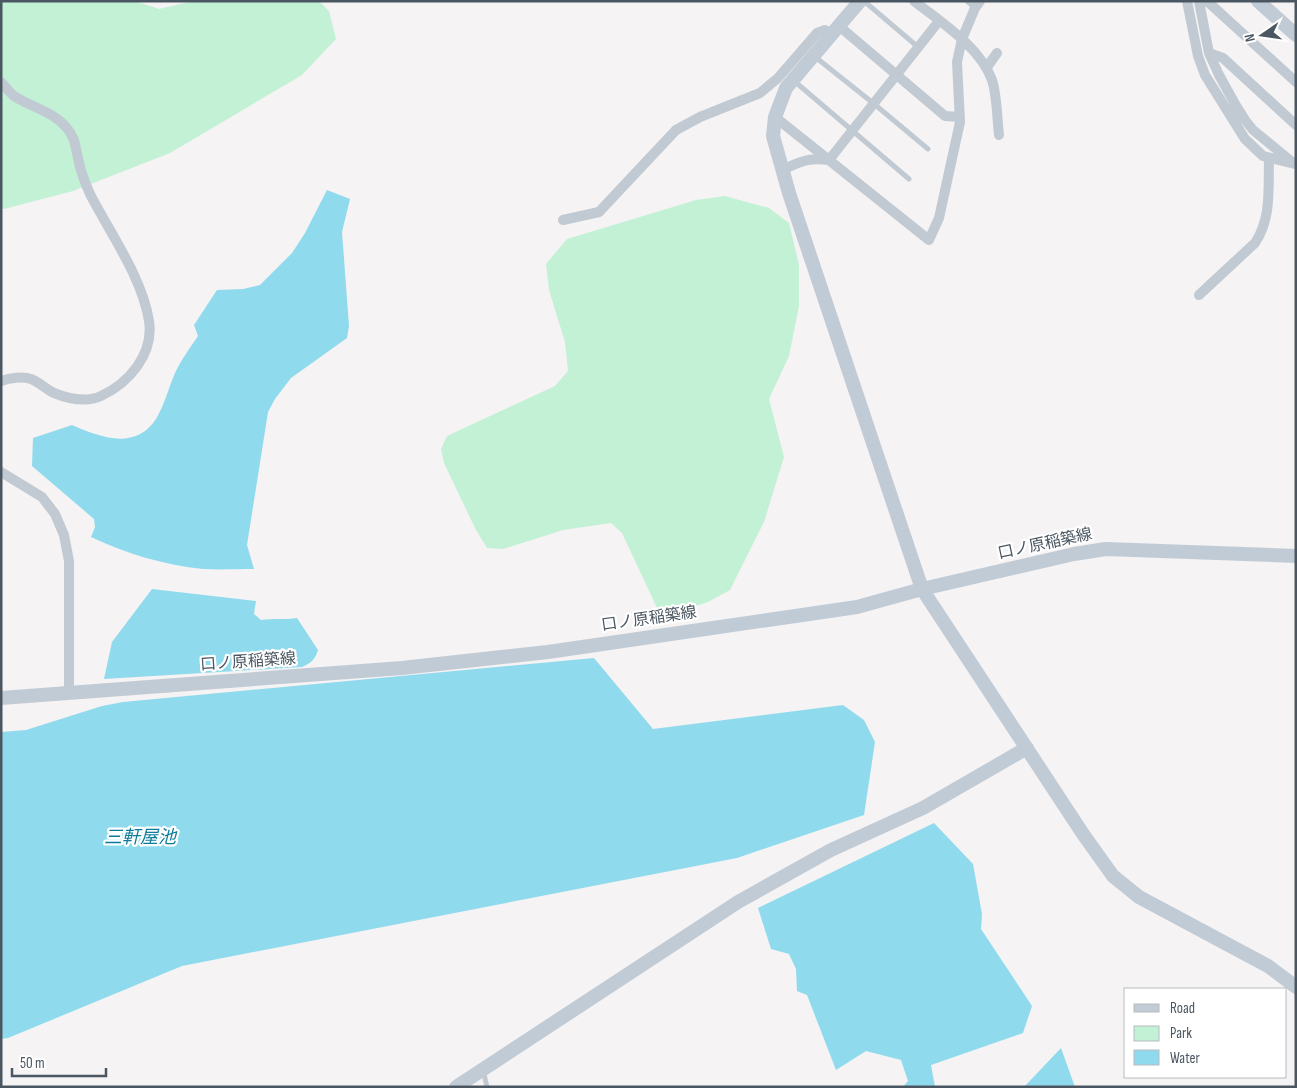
<svg xmlns="http://www.w3.org/2000/svg" width="1297" height="1088" viewBox="0 0 1297 1088" font-family="'Sofia Sans Condensed','Noto Sans JP',sans-serif">
	<style>
		.green { fill: #c3f1d5 }
		.water { fill: #90daee }
		.lines { fill: none; stroke-linecap: round; stroke-linejoin: round }
		.lane { stroke: #c1cad2; stroke-width: 5 }
		.street { stroke: #c1cad2; stroke-width: 10 }
		.secondary { stroke: #c1cbd6; stroke-width: 14 }
		.labels { text-anchor: middle; dominant-baseline: central; stroke-width: 4.5; stroke-linejoin: round; paint-order: stroke }
		.street-label { font-size: 16px; fill: #4a5661; stroke: #fff }
		.water-label { font-size: 18px; font-style: italic; fill: #0c7c9b; stroke: #fff }
	</style>
	<rect width="100%" height="100%" fill="#f5f3f3"/>
	<path class="green" d="M1,1h134l24,8 34,-8h126l10,10 7,28 -34,36 -132,78 -97,38 -69,18 -3,-1z
		M725,196l44,12 20,15 10,42v41l-10,50 -20,43 15,58 -20,65 -34,68 -22,12 -24,8h-26l-36,-77 -11,-10 -48,7 -60,19 -16,-1 -12,-20 -31,-65 -3,-14 6,-13 108,-50 13,-15 -3,-29 -16,-52 -3,-26 21,-25 129,-39z"/>
	<path class="water" d="M327,190l23,9 -8,33 7,94 -2,12 -56,40 -16,21 -7,13 -21,133 7,24c-16,0 -34,1 -51,0 -38,-4 -77,-15 -112,-32l4,-10 -1,-8 -62,-53 1,-28 39,-13c28,12 63,26 84,-6 8,-13 13,-32 19,-46 6,-13 15,-25 23,-37l-4,-11 23,-35 26,-1 17,-4 32,-32 13,-20z
		M152,589l104,12 -2,13 7,6c13,-2 24,0 36,-2l21,32c-3,10 -7,13 -16,17l-198,12 8,-37z
		M594,658l59,71 190,-24 21,15 11,22 -11,73 -127,43 -555,108 -174,72 -7,1v-307l25,-2 76,-24 21,-4z
		M934,823l39,41 9,50 -1,15 51,77 -9,27 -92,32 4,22h-32l5,-6 -7,-21 -35,-9 -30,19 -29,-75 -10,-4 -1,-22 -7,-15 -18,-5 -13,-41z
		M1061,1048l14,39h-51z"/>
	<g class="lines">
		<path class="lane" d="M864,1l54,46
			M967,1l8,7
			M814,56l59,47 55,46
			M793,80l116,99
			M483,1070l4,17"/>
		<path class="street" d="M914,1c27,21 66,46 78,79 5,15 5,38 7,55
			M1187,1l11,55 7,19 40,64 18,17 32,8
			M1199,1l10,52 10,22 16,29 10,16 8,10 38,31
			M1207,1l89,81
			M839,26l106,90 15,1
			M1209,53l14,5 73,67
			M987,67l10,-14
			M1,82c4,4 8,10 13,14 17,11 38,15 52,31 9,10 9,18 12,31 2,11 7,25 12,36 20,39 52,83 59,127 5,33 -20,62 -48,75 -15,7 -32,3 -47,-3 -8,-4 -15,-11 -23,-14 -8,-3 -22,-1 -30,2
			M775,117l154,123 10,-22 21,-96 -3,-60 5,-23 13,-31 5,-7
			M782,170c18,-8 27,-13 47,-10l110,-139
			M563,220l36,-8 77,-82 24,-13 60,-24 18,-15 39,-45 8,-3 7,3
			M1199,295l56,-52c17,-25 13,-56 14,-85
			M1,472l41,25 13,17 9,21 5,26v132"/>
		<path class="secondary" d="M860,1l-74,87 -11,29 -2,19 16,57 133,396 161,245 30,42 26,21 129,69 28,21
			M1258,1l38,34
			M1,698l401,-30 146,-16 309,-45 65,-18 152,-35 32,-5 190,7
			M456,1087l282,-185 93,-52 92,-42 104,-60"/>
	</g>
	<g class="labels">
		<g class="street-label">
			<text transform="translate(1045 544) rotate(-12)">口ノ原稲築線</text>
			<text transform="translate(649 619) rotate(-8)">口ノ原稲築線</text>
			<text transform="translate(248 662) rotate(-4)">口ノ原稲築線</text>
		</g>
		<g class="water-label">
			<text x="140" y="837">三軒屋池</text>
		</g>
	</g>
	<rect width="1297" height="1088" fill="none" stroke="#4a5661" stroke-width="5"/>
	<rect x="1124" y="988" width="162" height="90" fill="#ffffff" stroke="#b7bbc0"/>
	<rect x="1134" y="1004" width="25" height="8" fill="#c1cbd6" stroke="#b7bbc0"/>
	<text x="1170" y="1013" font-size="15" fill="#4a5661">Road</text>
	<rect x="1134" y="1026" width="25" height="15" fill="#c3f1d5" stroke="#b7bbc0"/>
	<text x="1170" y="1038" font-size="15" fill="#4a5661">Park</text>
	<rect x="1134" y="1050" width="25" height="15" fill="#90daee" stroke="#b7bbc0"/>
	<text x="1170" y="1063" font-size="15" fill="#4a5661">Water</text>
	<g transform="translate(1262 35) rotate(257)" stroke="#ffffff" stroke-width="4" paint-order="stroke">
	<path d="M0-4L9 19L0 12L-9 19Z" fill="#4a5661"/>
	<text y="-8" font-size="14" font-weight="bold" text-anchor="middle" fill="#4a5661">N</text>
	</g>
	<path d="M12 1068v8h94v-8" fill="none" stroke="#4a5661" stroke-width="2.5"/>
	<text x="20" y="1068" font-size="15" fill="#4a5661" stroke="#ffffff" stroke-width="4" paint-order="stroke">50 m</text>
</svg>
